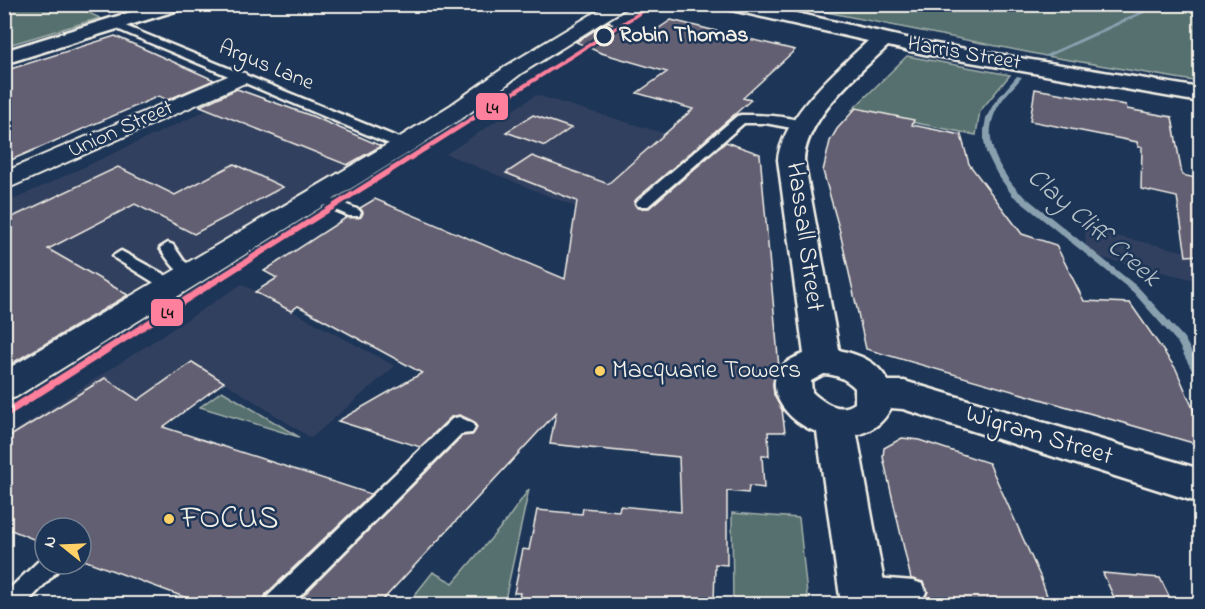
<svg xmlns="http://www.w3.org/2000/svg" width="1205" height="609" viewBox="0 0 1205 609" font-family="'Indie Flower',sans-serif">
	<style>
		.built { fill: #32415f }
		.green { fill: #54706e; stroke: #a4b0ab; stroke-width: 1.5 }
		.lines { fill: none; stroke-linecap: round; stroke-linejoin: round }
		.stream { fill: #89a0af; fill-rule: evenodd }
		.building { fill: #635e73; stroke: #f4f1e8; stroke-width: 1.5 }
		.lane-casing { stroke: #f4f1e8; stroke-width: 5 }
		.street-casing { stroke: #f4f1e8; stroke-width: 4 }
		.secondary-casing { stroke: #f4f1e8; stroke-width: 5 }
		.lane { fill: #1d3557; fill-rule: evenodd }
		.street { fill: #1d3557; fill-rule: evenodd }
		.secondary { fill: #1d3557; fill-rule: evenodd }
		.rail-1-casing { stroke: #1d3557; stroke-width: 5 }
		.rail-1 { fill: #ff809c; fill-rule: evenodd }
		.stop-dot { fill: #1d3557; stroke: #f4f1e8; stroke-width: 3 }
		.poi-dot { fill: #ffd166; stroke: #1d3557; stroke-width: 2 }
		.labels { text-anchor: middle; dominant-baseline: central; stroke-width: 5; stroke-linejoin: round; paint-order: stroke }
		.far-stop-label { font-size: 22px; font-weight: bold; fill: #f4f1e8; stroke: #1d3557; text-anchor: start }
		.far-street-label { font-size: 22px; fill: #f4f1e8; stroke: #1d3557 }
		.street-label { font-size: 26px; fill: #f4f1e8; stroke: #1d3557 }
		.poi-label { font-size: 26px; fill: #f4f1e8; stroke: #1d3557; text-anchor: start }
		.water-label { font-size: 27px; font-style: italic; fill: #b6c2c7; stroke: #1d3557 }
		.near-poi-label { font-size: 32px; fill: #f4f1e8; stroke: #1d3557; text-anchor: start }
		.line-badge { stroke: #1d3557; stroke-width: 2 }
		.pale-badge-label { font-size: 16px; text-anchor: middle; font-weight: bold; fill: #111 }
	</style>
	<rect width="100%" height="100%" fill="#1d3557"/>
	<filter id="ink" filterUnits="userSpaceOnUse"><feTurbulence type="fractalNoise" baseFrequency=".0167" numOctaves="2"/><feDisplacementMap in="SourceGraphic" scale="12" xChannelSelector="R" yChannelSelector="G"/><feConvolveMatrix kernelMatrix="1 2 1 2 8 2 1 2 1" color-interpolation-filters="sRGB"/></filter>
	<g filter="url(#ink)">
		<path class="built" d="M250,95l59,23 3,-2 69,30 -376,222 -1,-164 225,-104z
			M536,95l197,59 -168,125 11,-72 -130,-53z
			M1085,229l115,26v26l-98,-23 -16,-12z
			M242,284l153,82 -84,72 -87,-56 -206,151 -13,-11 -1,-84z"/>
		<path class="green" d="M5,4l67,1 28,13 -95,28z
			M791,5h409v77l-154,-26z
			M907,56l103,19 -30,36 -4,24 -124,-25z
			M222,391l77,46 -99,-30z
			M529,489l-25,115h-92l-3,-2 24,-30 20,11 53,-62z
			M732,513l67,5 9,86h-75z"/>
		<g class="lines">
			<path class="stream" d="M1157,4h7l-116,53 -5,-1z
				M1017,76l5,1c-7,9 -15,16 -21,25 -22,33 -5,63 17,89l121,97 45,50 16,29v11h-4l-19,-36 -44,-50 -121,-97 -15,-21 -11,-22 -2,-11v-11l2,-12 8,-15z"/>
		</g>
		<path class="building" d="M671,20l124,30 -52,48 8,2 -117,102 4,6h11l77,-66 34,12 19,214 -6,15 1,12 8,15 3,22h-17l1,24h-7l2,32 -15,-2 -1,7 -21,-2v74l-12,-1 -1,40h-42l-50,-5 -1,5h-103l2,-11h-6l9,-44 6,1 8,-40 45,4 1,-6 36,3 1,-5 61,6 -2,-55 -129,-13 6,-31 -177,191h-84l167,-168 10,-1 5,-8 -4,-6 -13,-6 -9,2 -31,30 -82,-26 84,-48 -124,-67 -7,5 -36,-19 22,-14 -13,-7 83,-54h14l2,-5 -3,-4 15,-9 190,80 12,-78 -71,-28 26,-17 76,28 85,-75 -56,-16 30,-21 -66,-19 -25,-11 33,-21 6,6 13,-1 18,11z
			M115,36l99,44 -47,20 -8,-4 -155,67v-92z
			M237,89l75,27 69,30 -34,19 -147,-59z
			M1035,89l91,16 1,4 45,8 10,58 18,4v76l-14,1 -9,-59 -36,-8 1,-42h-4l-1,-5 -107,-21z
			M856,108l58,12 -2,5 49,10 8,29 53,70 34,11 28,56 46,2 46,66 24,56v20l-334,-96 -27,-121 -16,-57 7,-30 7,-12z
			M533,115l38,13 -26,18 -39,-14z
			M234,164l49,23 -89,47 -59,-30 -87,45 80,46 -124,73v-147l114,-54 57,28z
			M192,362l32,20 -61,45 208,67 -105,100 -4,10h-59l-122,-45v-31h-36v16l-41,-17v-87l101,-62 33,22z
			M902,438l17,2 70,23 51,113 10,28h-133l7,-3 4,-10 -5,-9 -12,-3 -28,-122 1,-9z
			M1103,573l57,5 13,26h-56z"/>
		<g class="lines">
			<g class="lane-casing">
				<path id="lane" d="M113,21l296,121 1,3 -6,4 -5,-1 -289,-122 -2,-2z
					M741,115c17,0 55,0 67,11l-6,4 -37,-7h-21l-96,83h-10l-2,-3 2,-3 99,-84z
					M318,193l41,17 2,3 -2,3h-10l-36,-16 -2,-3z
					M168,243l5,2 11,16 17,12 -2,3c-19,5 -30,-15 -39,-28z
					M121,251l57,31 2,4 -2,4h-12l-50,-31 -3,-3z
					M459,417l13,6 3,5 -3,5 -11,1 -169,170h-28l4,-8 184,-177z
					M45,555v9h15l-3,7 -31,33h-22v-10z
					M862,577l52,4 8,3 4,8 -4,8c-15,5 -53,1 -68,-4l-4,-8 4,-8z"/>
			</g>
			<g class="street-casing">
				<path id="street" d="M609,4h23l-110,69 -55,42 -54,35 -397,247 -12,4v-30l391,-231 56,-35 57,-40z
					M237,72l8,1 3,5 -3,5 -241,107v-18z"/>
			</g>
			<g class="secondary-casing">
				<path id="secondary" d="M157,4h30l-2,4 -181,56v-13z
					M721,4h36l167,38 276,46v14l-276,-48 -36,-8c-29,27 -82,72 -84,114l35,190c21,5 38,11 49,31h16l296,88v34l-297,-94 -12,-1c-9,16 -17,21 -34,27l31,169h-47l-24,-172c-39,-13 -65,-62 -13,-78l-26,-194c4,-43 59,-90 90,-119l-145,-33zM824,374c14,1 22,5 31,14v15c-15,11 -31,0 -43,-11l-1,-11z"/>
			</g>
			<use href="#lane" class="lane"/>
			<use href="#street" class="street"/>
			<use href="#secondary" class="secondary"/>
			<g class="rail-1-casing">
				<path id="rail-1" d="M651,4h6l-653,415v-9z"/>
			</g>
			<use href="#rail-1" class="rail-1"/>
		</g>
	</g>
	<circle class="stop-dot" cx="604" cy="36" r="9"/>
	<g class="poi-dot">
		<circle cx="600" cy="371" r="6"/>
		<circle cx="169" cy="519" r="6"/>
	</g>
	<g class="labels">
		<g class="far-stop-label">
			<text x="619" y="36">Robin Thomas</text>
		</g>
		<g class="far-street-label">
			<text transform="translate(964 54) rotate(10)">Harris Street</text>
			<text transform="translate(266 66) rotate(22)">Argus Lane</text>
			<text transform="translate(121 130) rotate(-24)">Union Street</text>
		</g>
		<g class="street-label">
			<text transform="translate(804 237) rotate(82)">Hassall Street</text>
			<text transform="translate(1039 436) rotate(17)">Wigram Street</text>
		</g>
		<g class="poi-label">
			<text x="612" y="371">Macquarie Towers</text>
		</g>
		<g class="water-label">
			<text transform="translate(1093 228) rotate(41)">Clay Cliff Creek</text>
		</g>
		<g class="near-poi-label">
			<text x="181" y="519">FOCUS</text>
		</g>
	</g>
	<g class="line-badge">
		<rect x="475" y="92" width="34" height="29" rx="6" fill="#ff809c"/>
		<rect x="150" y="298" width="34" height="29" rx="6" fill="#ff809c"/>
	</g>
	<g class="pale-badge-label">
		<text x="492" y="113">L4</text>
		<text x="167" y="318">L4</text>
	</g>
	<rect width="1205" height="609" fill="none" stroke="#1d3557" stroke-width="24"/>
	<rect x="12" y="12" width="1181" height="585" fill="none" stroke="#f4f1e8" stroke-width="2" filter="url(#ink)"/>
	<g transform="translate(63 546) rotate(288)"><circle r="28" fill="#1d3557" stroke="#738091" stroke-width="1.5"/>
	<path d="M0-4.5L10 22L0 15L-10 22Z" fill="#ffd166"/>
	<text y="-9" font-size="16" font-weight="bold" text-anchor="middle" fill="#f4f1e8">N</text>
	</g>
</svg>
